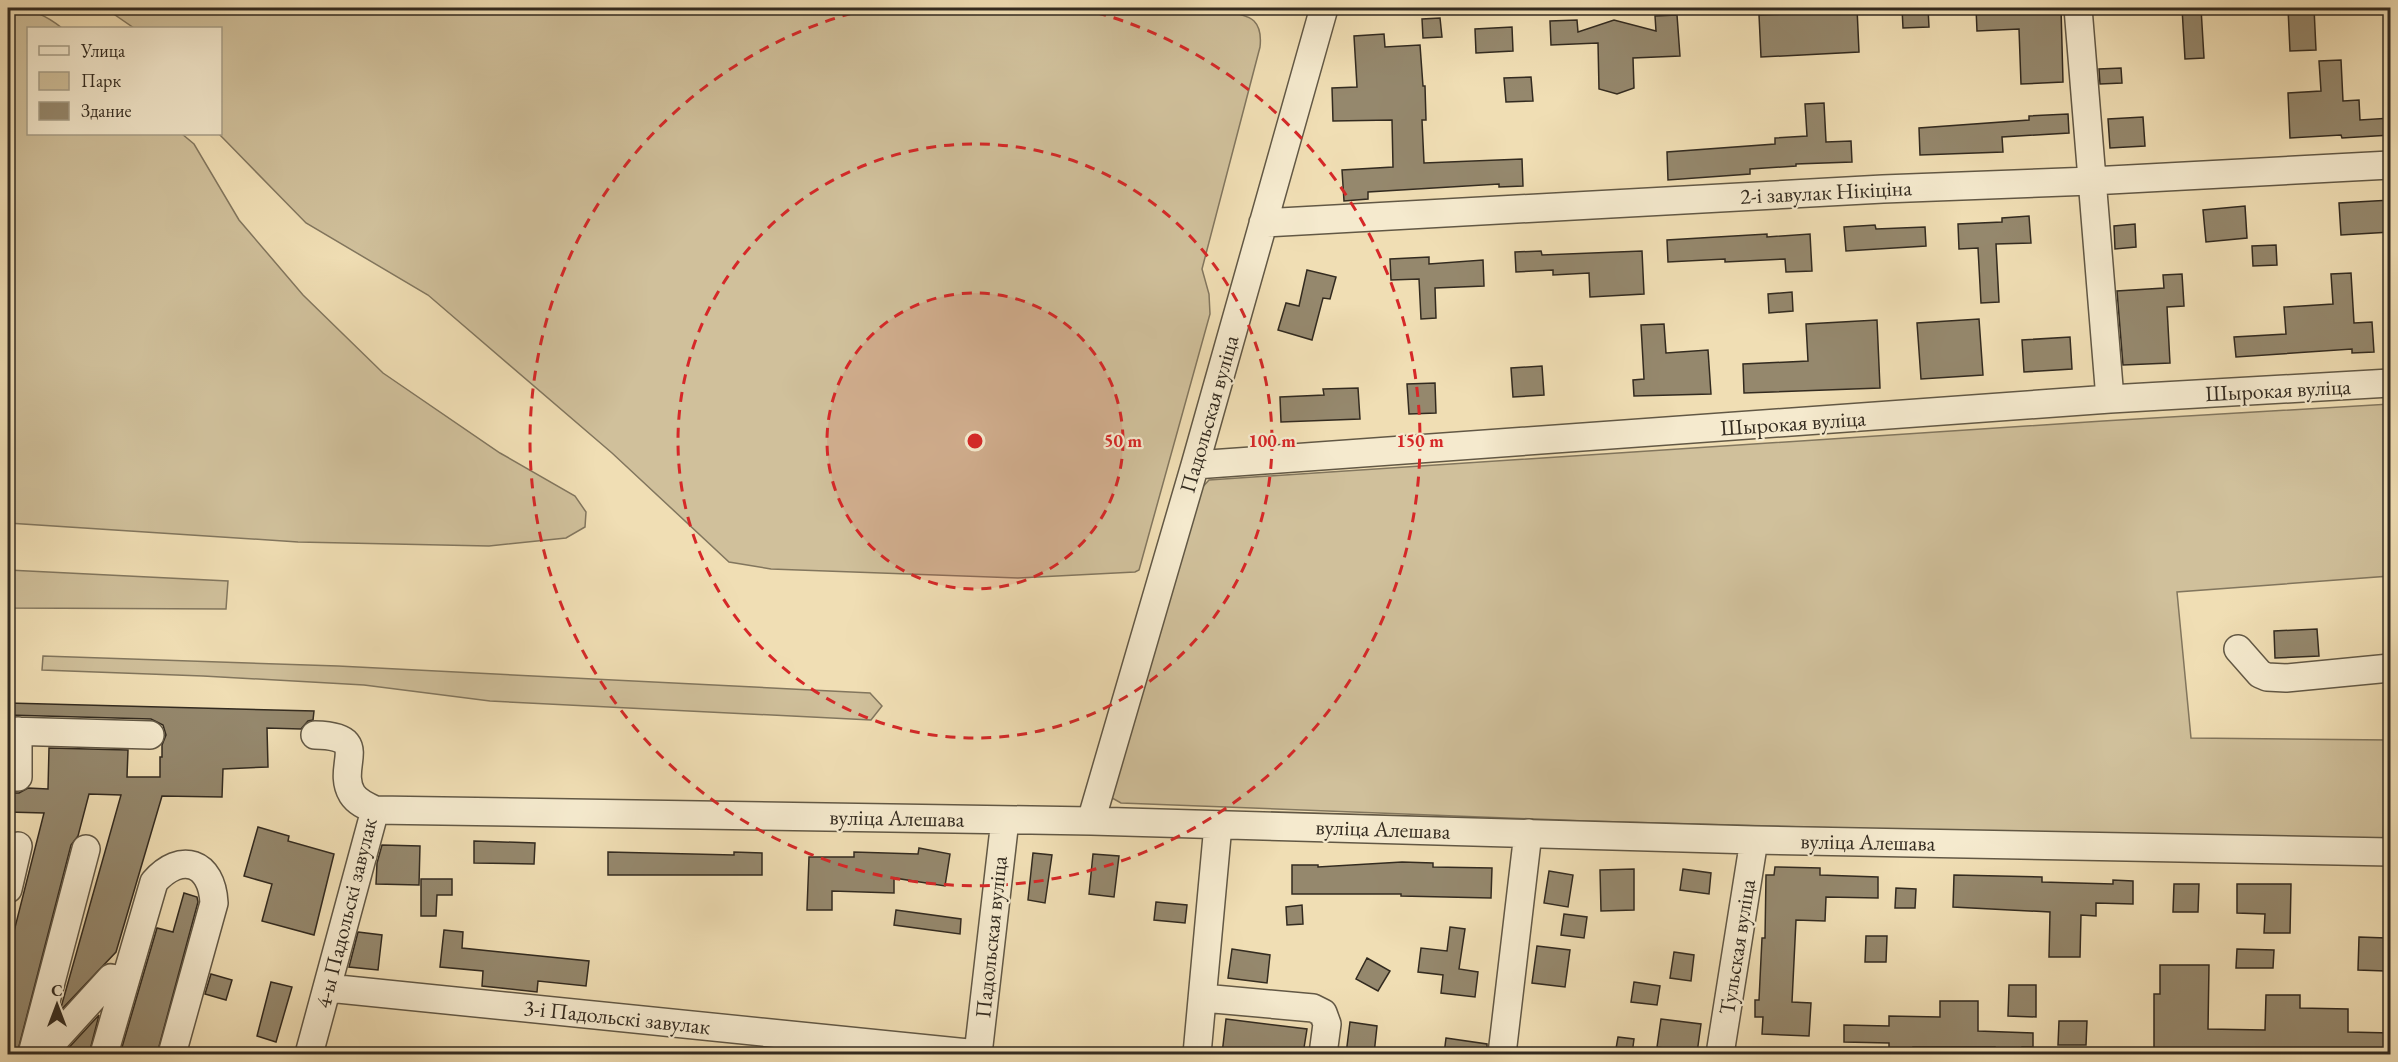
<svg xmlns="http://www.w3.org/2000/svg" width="2398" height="1062" viewBox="0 0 2398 1062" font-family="'EB Garamond',serif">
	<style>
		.green { fill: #d0c09b; stroke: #82765e; stroke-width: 1.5 }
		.building { fill: #95886d; stroke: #332b20; stroke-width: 1.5 }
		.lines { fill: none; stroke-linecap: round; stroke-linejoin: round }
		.minor-casing { stroke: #625845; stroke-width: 30 }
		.minor { stroke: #f5eace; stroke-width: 27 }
		.ring { fill: none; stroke: #d62828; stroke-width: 3; stroke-dasharray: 10 8 }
		.labels { text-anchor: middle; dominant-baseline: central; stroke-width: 4.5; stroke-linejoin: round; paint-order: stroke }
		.street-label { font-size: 22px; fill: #332b20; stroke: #f5eace }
		.centre { fill: #d62828; stroke: #f5eace; stroke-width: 3 }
		.ring-label { font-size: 18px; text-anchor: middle; font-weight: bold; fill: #d62828; stroke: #f5eace; stroke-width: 4.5; stroke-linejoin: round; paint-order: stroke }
	</style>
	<rect width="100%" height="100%" fill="#f0deb4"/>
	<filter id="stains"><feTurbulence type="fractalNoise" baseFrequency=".00333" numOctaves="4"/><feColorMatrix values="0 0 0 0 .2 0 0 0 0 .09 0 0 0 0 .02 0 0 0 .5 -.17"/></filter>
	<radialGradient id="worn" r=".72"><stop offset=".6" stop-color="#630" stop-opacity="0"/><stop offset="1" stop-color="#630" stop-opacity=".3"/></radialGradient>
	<path class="green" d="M8,8c20,-1 38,7 54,20h-34v106h154l12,10 45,76 64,75 80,78 117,80 75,43 11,16 -1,15 -19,11 -77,8 -191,-4 -290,-19z
		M105,8h1070c19,1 65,1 79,13 7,7 7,17 6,26l-58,222 7,25 1,20 -71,256 -4,2 -117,6 -247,-9 -42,-7 -117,-109 -184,-158 -122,-72 -87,-89 1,-106h-86z
		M2390,404v172l-213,16 14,146 199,2v78l-6,1 -1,24 -797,-22 -465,-18 -9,-5 -2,-7 89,-300 10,-11 894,-59z
		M8,570l220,11 -2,28 -218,-1z
		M43,656l295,10 532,27 12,13 -11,14 -381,-19 -126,-16 -161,-9 -161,-6z"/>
	<path class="building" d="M1812,8h45l2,44 -98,5 -2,-42 53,-2z
		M1902,8h26l1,19 -26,1z
		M1976,8h85l2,74 -42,2 -2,-55 -42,2z
		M2182,8h19l3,50 -19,1z
		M2288,8h26l2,42 -26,1z
		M1677,15l3,41 -47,2 1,30 -17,6 -18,-5 -1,-46 -47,2 -1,-24 27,-1 1,12 36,-12 42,11 -1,-15z
		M1440,18l2,19 -19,1 -1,-19z
		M1512,27l1,24 -37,2 -1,-24z
		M1384,34l1,13 35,-2 3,41h2l1,34h-4l2,43 98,-4 1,27 -24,1v-3l-131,8v7l-24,2 -2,-31 51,-3 -1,-47 -59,1 -1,-33 25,-1 -3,-51z
		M2341,60l2,41 16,-1 1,20 31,-2v17l-49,3 -1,-3 -51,3 -2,-45 33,-2 -2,-30z
		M2121,68l1,15 -22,1 -1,-15z
		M1531,77l2,24 -27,1 -2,-24z
		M1824,103l2,39 25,-1 1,21 -56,2v2l-46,3v5l-82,6 -1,-28 108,-8v-6l32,-2 -2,-32z
		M2068,114l1,19 -67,4 1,15 -83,3 -1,-27 110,-8v-4z
		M2143,117l2,29 -35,2 -2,-29z
		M2391,200v32l-50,3 -2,-32z
		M2245,206l2,32 -41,4 -3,-32z
		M2029,216l2,27 -35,1 3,58 -18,1 -3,-55 -19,1 -1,-25 44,-2v-4z
		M2135,224l1,23 -21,2 -1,-23z
		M1875,225l1,4 49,-2 1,19 -80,5 -2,-24z
		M1767,234v3l43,-3 2,37 -26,1 -1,-13 -60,3v-3l-57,3 -1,-22z
		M2276,245l1,20 -24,1 -1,-20z
		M1541,251l1,4 100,-4 2,43 -54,3 -1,-24 -36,2v-5l-37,2 -1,-20z
		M1429,257v7l54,-4 1,26 -49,2 1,30 -15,1 -2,-40 -28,1 -1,-21z
		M1307,270l29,7 -6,22 -7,-1 -11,42 -34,-10 8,-27 13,3z
		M2351,273l3,50 18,-1 2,30 -22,1v-4l-116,8 -2,-20 52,-3 -2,-27 49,-3 -2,-30z
		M2182,274l2,32 -17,1 3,56 -47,2 -6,-74 47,-3 -1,-13z
		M1792,292l1,19 -24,2 -1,-19z
		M1979,319l4,56 -62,4 -4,-56z
		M1877,320l3,68 -136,5 -1,-29 65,-3 -2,-37z
		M1664,324l2,29 42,-3 3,44 -77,2 -1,-16 11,-1 -3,-54z
		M2070,337l2,32 -48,3 -2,-32z
		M1542,366l2,29 -31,2 -2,-29z
		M1435,383l1,30 -27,1 -2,-30z
		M1358,388l2,31 -79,3 -1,-25 44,-2 -1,-6z
		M2317,629l2,27 -44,2 -1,-27z
		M8,703l306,8 -1,9 -5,1 -7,8 -34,-1 1,39 -45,2 -1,28 -60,-1 -46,156 -56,59 61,-216 -32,-1 -11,42 -7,9 -54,209h-9v-99l36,-142 -36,-1v-19h11l9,-5 20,1 1,-41 79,2 -1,27h33v-20h2v-12l4,-10 -3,-10 -12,-6 -143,-4z
		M258,827l31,9 -1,5 46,13 -20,81 -52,-14 10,-37 -28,-8z
		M474,841l61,2 -1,21 -60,-1z
		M382,845l38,1 -1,39 -43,-1 1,-21z
		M919,848l31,6 -5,32 -51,-8v15l-62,-2v19h-25l2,-53h45v-5l64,2z
		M608,852l126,3v-3l28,1v22h-154z
		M1033,853l19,2 -7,48 -17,-3z
		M1093,854l26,2 -5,41 -25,-3z
		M1402,862l31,1v4l59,1 -1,30 -90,-2v-2h-109v-29h26v2z
		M1775,867l45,1v7l58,2v21l-52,-1 -1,24 -29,-1 -4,82 19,1 -2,33 -47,-2 1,-17h-8v-17h4l3,-62h3l1,-63h8z
		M1634,869v41l-33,1 -1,-41z
		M1683,869l28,4 -2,21 -29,-4z
		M1549,871l24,4 -5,32 -24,-4z
		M1954,875l88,2v5l71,2v-4l20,1v23l-37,-1v13l-15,-1 -1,42h-31l1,-45 -97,-5z
		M421,879h31v16h-15l-1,21h-15z
		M2174,884h25l-1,28h-25z
		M2237,884h54l-1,49h-26l1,-19 -28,-1z
		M1896,888l20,1 -1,19h-20z
		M184,893l13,4 1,5 -41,152h-37l37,-126 16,4z
		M1156,902l31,3 -2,18 -31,-3z
		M1302,905l1,19 -16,1 -1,-18z
		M896,910l65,9 -1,15 -66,-9z
		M1564,914l23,3 -3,21 -23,-3z
		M1450,927l15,2 -6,40 19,3 -3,25 -34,-4 2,-18 -25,-3 3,-24 26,3z
		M444,930l19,2 -1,16 127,13 -3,25 -48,-5 -1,11 -55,-6 1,-15 -43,-4z
		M358,932l24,3 -4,35 -29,-3z
		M1866,936h21l-1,26h-21z
		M2359,937l27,1 -1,33 -27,-1z
		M1537,946l33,4 -5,37 -33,-4z
		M1232,949l38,6 -3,28 -39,-5z
		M2237,949l37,1 -1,18h-37z
		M1674,952l20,3 -3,26 -21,-3z
		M1367,958l23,13 -12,20 -22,-12z
		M2160,965h49l-1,64 57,1 1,-35h34v13l48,1v23l43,1v21h-23v-3l-124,-3v6l-90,-1v-59h6z
		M211,974l21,6 -6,20 -21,-6z
		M271,982l21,5 -16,55 -19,-6z
		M1634,982l26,4 -3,19 -26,-3z
		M2009,985h27v32l-28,-1z
		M1940,1001h38v30l55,2v14h-11v6l-27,-1v-5h-82v3l-24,-1v-6l-45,-1v-17l45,1v-10l51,1z
		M99,1015l-10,39h-26z
		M1226,1019l81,10 -4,25h-81z
		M1661,1019l40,5 -4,29 -40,-6z
		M2059,1021h28l-1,24h-28z
		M1350,1022l27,4 -3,28h-28z
		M1618,1037l16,2 -2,15h-17z
		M1446,1038l41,6v10h-43z"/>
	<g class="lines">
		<g class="minor-casing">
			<path id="minor" d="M2078,8l32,391
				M1263,223l620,-34 208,-8 299,-16
				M1195,465l915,-66 280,-16
				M2238,649l22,25 7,3 19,1 104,-10
				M8,731l142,4
				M315,735c59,1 20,30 37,59 5,8 14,12 23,16l716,11 663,19 636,12
				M8,777h10v-46
				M1091,821l104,-356 129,-457
				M8,889l10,-43
				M328,988l650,66
				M1203,998l110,10 10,5 4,11 -4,30
				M32,1054l54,-205
				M42,1054l69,-76 13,4
				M104,1054l50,-172c27,-31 58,-20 60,21l-42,151
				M309,1054l66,-244
				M978,1054l27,-234
				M1197,1054l21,-229
				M1502,1054l26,-221
				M1720,1054l34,-214"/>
		</g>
		<use href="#minor" class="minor"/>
	</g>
	<circle cx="975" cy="441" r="148" fill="#d62828" fill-opacity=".12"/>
	<g class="ring">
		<circle cx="975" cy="441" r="148"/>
		<circle cx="975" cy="441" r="297"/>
		<path d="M1079 8A445 445 0 1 1 871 8"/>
	</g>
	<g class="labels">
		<g class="street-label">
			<text transform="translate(1826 192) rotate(-3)">2-і завулак Нікіціна</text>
			<text transform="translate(2278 390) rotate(-3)">Шырокая вуліца</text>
			<text transform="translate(1209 414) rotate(-74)">Падольская вуліца</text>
			<text transform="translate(1793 423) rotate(-4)">Шырокая вуліца</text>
			<text transform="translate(897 818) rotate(1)">вуліца Алешава</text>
			<text transform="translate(1383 829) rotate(2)">вуліца Алешава</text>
			<text transform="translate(1868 842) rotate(1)">вуліца Алешава</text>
			<text transform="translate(346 913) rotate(-76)">4-ы Падольскі завулак</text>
			<text transform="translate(991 937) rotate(-84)">Падольская вуліца</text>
			<text transform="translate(1737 947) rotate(-81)">Тульская вуліца</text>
			<text transform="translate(617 1017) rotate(6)">3-і Падольскі завулак</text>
		</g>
	</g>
	<circle cx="975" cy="441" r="9" class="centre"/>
	<g class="ring-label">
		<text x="1123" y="447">50 m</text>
		<text x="1272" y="447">100 m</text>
		<text x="1420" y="447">150 m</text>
	</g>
	<rect width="2398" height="1062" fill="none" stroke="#f0deb4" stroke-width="30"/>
	<rect x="9" y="9" width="2380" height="1044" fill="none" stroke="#332b20" stroke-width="3"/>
	<rect x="15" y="15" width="2368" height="1032" fill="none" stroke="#332b20" stroke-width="1.5"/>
	<rect x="27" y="27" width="195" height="108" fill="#f5eace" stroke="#a79e88" stroke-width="1.5"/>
	<rect x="39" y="46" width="30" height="9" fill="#f5eace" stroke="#a79e88" stroke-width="1.5"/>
	<text x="81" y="57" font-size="18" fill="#332b20">Улица</text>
	<rect x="39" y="72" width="30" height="18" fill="#d0c09b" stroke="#a79e88" stroke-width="1.5"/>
	<text x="81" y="87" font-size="18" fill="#332b20">Парк</text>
	<rect x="39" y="102" width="30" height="18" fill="#95886d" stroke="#a79e88" stroke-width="1.5"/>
	<text x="81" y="117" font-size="18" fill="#332b20">Здание</text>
	<g transform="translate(57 1005)" stroke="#f5eace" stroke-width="4.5" paint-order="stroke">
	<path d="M0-4.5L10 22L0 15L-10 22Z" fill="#332b20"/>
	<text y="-9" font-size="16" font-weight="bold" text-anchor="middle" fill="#332b20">С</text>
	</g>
	<rect width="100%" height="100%" filter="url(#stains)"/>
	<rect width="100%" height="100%" fill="url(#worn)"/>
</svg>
